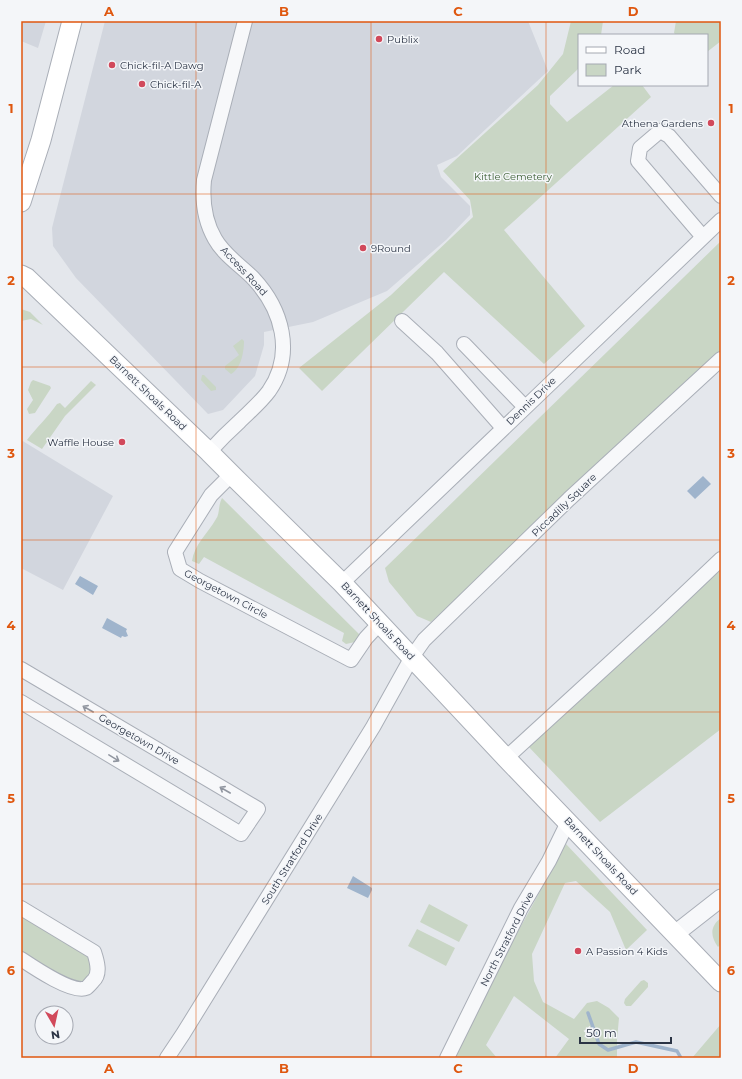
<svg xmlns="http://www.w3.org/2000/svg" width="742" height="1079" viewBox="0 0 742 1079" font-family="Montserrat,sans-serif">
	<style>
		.built { fill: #d2d6de }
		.green { fill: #c9d6c5 }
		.water { fill: #9fb4cc }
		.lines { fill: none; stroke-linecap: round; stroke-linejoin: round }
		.stream { stroke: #9fb4cc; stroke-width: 3.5 }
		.minor-casing { stroke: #a9aeb7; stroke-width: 16 }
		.tertiary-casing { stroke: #a9aeb7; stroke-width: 19 }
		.secondary-casing { stroke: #a9aeb7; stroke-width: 21 }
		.minor { stroke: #f7f8fa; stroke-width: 14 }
		.tertiary { stroke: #f7f8fa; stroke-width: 17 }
		.secondary { stroke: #fff; stroke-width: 19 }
		.oneway { stroke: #9196a0 }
		.grid { fill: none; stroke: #df570f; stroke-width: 1; stroke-opacity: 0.55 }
		.poi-dot { fill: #d1495b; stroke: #f4f6f9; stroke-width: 1.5 }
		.labels { text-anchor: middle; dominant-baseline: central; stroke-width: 3; stroke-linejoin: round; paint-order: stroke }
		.poi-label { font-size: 10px; fill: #2b3445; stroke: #f4f6f9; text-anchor: start }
		.park-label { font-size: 10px; fill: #3f6138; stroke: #f4f6f9 }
		.street-label { font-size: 10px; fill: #2b3445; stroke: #f4f6f9 }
		.neatline { fill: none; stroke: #df570f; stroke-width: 1.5 }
		.grid-label { font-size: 13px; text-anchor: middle; font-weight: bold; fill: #df570f }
	</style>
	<rect width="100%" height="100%" fill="#e4e7ec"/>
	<path class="built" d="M21,21h25l-8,27 -17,-7z
		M105,21h423l20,50 -91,85 -20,9 4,12 29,29v9l-24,25 -59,51 -74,31 -49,10v13l-9,31 -32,34 -15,4 -132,-136 -23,-32 -1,-18 3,-12z
		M21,440l92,56 -50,94 -42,-22z"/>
	<path class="green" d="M571,21h32l-2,14h-22v33l-29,28v8l17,18 47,-37h28l9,12 -147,133 81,96 -41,38 -100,-92 -122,119 -23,-23 92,-73 82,-78 -3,-17 -27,-29 95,-86 25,-31z
		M676,21h45v20l-14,11v-17h-31l-2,-2z
		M721,241v113l-290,268 -14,-6 -28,-34 -4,-14z
		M21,309l9,3 13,13 -12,-6 -10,2z
		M242,339l2,2c0,11 -3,28 -13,33l-6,-5v-3l14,-11 -6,-9z
		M202,375h2l12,12v3l-5,1 -10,-11z
		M33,380l17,6 1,2 -16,25 -6,1 -2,-5 6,-9 -5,-10 3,-8z
		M91,381l5,4 -31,31 -23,33 -15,-9c9,-12 21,-23 30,-36l3,-1 5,5z
		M222,498l138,137 -5,7 -9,2 -4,-3 2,-8 -140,-76 -5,7 -7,-3c2,-16 16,-28 24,-42 4,-5 2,-14 6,-21z
		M721,569v160l-121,93 -73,-77 59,-52z
		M566,844l81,86 -21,20 -16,-38 -34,-31 -11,2 -33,71 2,27 9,21 31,17 13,-16 10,-2 12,7 10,10 -2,22v18h-62l14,-19 -55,-43 -28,49 11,13h-42l37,-79z
		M429,904l39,21 -9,17 -39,-20z
		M21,914l70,44 2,18 -16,9 -56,-31z
		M721,918v28l-1,-1 -2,2c-8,-11 -8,-21 3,-29z
		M417,929l38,19 -9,18 -38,-20z
		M644,980l4,3v4l-17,19h-5l-2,-3 1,-4 16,-18z
		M721,1024v34h-29z"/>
	<path class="water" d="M703,476l8,8 -16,15 -8,-8z
		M80,576l18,10 -5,9 -18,-11z
		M107,618l20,11 -1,2 2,5 -3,1 -3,-1 -1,2 -19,-10z
		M353,876l19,12v2l-4,8 -21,-10z"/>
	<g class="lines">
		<path class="stream" d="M588,1013l11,31 9,6 28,-8 41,9 4,7"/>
		<g class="minor-casing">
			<path id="minor" d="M703,237l-65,-76 2,-13 20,-17 9,5 52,60
				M402,321l35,32 66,75
				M464,344l61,63
				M209,452c10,-11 20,-21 30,-30 10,-10 22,-20 30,-31 26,-38 13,-82 -16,-113 -13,-13 -29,-23 -38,-39 -11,-19 -13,-38 -11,-59l41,-159
				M231,475l-20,20 -36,57 5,17 20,12 151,79 15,-22 14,-15
				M342,583l379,-363
				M21,669l237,140 -17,25 -220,-132
				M506,758l153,-140 62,-59
				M21,908l73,44c3,9 7,22 -1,29 -2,2 -5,6 -7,7 -13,6 -53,-21 -65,-29
				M167,1058l16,-24 190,-307 39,-70 12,-17 145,-141 152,-140
				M447,1058l74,-150 28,-47 19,-39"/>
		</g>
		<g class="tertiary-casing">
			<path id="tertiary" d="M675,934l46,-36"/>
		</g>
		<g class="secondary-casing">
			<path id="secondary" d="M21,202l20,-62 31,-119
				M21,275l6,3 182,174 27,27 106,104 164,175 215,224"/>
		</g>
		<use href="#minor" class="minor"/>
		<use href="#tertiary" class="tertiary"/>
		<use href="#secondary" class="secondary"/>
	</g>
	<defs><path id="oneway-shaft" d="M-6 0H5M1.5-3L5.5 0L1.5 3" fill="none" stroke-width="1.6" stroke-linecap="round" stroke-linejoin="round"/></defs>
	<g class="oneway">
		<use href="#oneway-shaft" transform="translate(88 709) rotate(-150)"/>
		<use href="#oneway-shaft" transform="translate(114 758) rotate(31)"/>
		<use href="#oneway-shaft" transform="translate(225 790) rotate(-150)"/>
	</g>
	<path class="grid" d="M196,21v1037M371,21v1037M546,21v1037M21,194h700M21,367h700M21,540h700M21,712h700M21,884h700"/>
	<g class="poi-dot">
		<circle cx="379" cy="39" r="4"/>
		<circle cx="112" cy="65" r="4"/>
		<circle cx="142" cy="84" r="4"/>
		<circle cx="711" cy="123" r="4"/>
		<circle cx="363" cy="248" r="4"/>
		<circle cx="122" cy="442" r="4"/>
		<circle cx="578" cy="951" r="4"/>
	</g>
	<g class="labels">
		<g class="poi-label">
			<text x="387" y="39">Publix</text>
			<text x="120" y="65">Chick-fil-A Dawg</text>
			<text x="150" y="84">Chick-fil-A</text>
			<text x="703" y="123" text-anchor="end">Athena Gardens</text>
			<text x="371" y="248">9Round</text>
			<text x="114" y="442" text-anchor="end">Waffle House</text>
			<text x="586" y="951">A Passion 4 Kids</text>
		</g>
		<g class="park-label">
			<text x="513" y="176">Kittle Cemetery</text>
		</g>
		<g class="street-label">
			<text transform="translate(244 271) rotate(47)">Access Road</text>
			<text transform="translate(148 393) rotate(44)">Barnett Shoals Road</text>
			<text transform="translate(531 401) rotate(-44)">Dennis Drive</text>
			<text transform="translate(564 505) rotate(-44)">Piccadilly Square</text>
			<text transform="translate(226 594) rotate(28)">Georgetown Circle</text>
			<text transform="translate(378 621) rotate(47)">Barnett Shoals Road</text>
			<text transform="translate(139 739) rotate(30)">Georgetown Drive</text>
			<text transform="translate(601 856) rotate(47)">Barnett Shoals Road</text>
			<text transform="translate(292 859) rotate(-58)">South Stratford Drive</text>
			<text transform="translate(507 939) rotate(-63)">North Stratford Drive</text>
		</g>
	</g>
	<rect width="742" height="1079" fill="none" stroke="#f4f6f9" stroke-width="44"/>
	<rect x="578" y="34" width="130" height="52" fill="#f4f6f9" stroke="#a4a8b1"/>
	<rect x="586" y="47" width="20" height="6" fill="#ffffff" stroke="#a4a8b1"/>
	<text x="614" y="54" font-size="12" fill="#2b3445">Road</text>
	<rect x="586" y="64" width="20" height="12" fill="#c9d6c5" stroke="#a4a8b1"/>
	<text x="614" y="74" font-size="12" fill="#2b3445">Park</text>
	<g transform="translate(54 1025) rotate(171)"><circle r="19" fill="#f4f6f9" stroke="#a4a8b1"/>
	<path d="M0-3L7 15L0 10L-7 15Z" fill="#d1495b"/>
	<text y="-6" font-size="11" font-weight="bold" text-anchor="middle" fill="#2b3445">N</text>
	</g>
	<path d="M580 1037v6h91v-6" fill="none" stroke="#2b3445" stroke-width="2"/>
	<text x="586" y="1037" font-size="12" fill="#2b3445" stroke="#f4f6f9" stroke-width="3" paint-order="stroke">50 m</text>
	<rect x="22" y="22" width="698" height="1035" class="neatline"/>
	<g class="grid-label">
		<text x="109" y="16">A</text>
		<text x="284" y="16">B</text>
		<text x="458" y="16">C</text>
		<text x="633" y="16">D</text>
		<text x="11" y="113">1</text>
		<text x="731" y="113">1</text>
		<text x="11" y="285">2</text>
		<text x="731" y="285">2</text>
		<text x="11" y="458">3</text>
		<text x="731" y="458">3</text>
		<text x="11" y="630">4</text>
		<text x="731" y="630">4</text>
		<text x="11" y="803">5</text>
		<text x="731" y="803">5</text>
		<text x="11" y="975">6</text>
		<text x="731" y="975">6</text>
		<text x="109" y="1073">A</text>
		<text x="284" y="1073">B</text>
		<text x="458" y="1073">C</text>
		<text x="633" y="1073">D</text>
	</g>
</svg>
